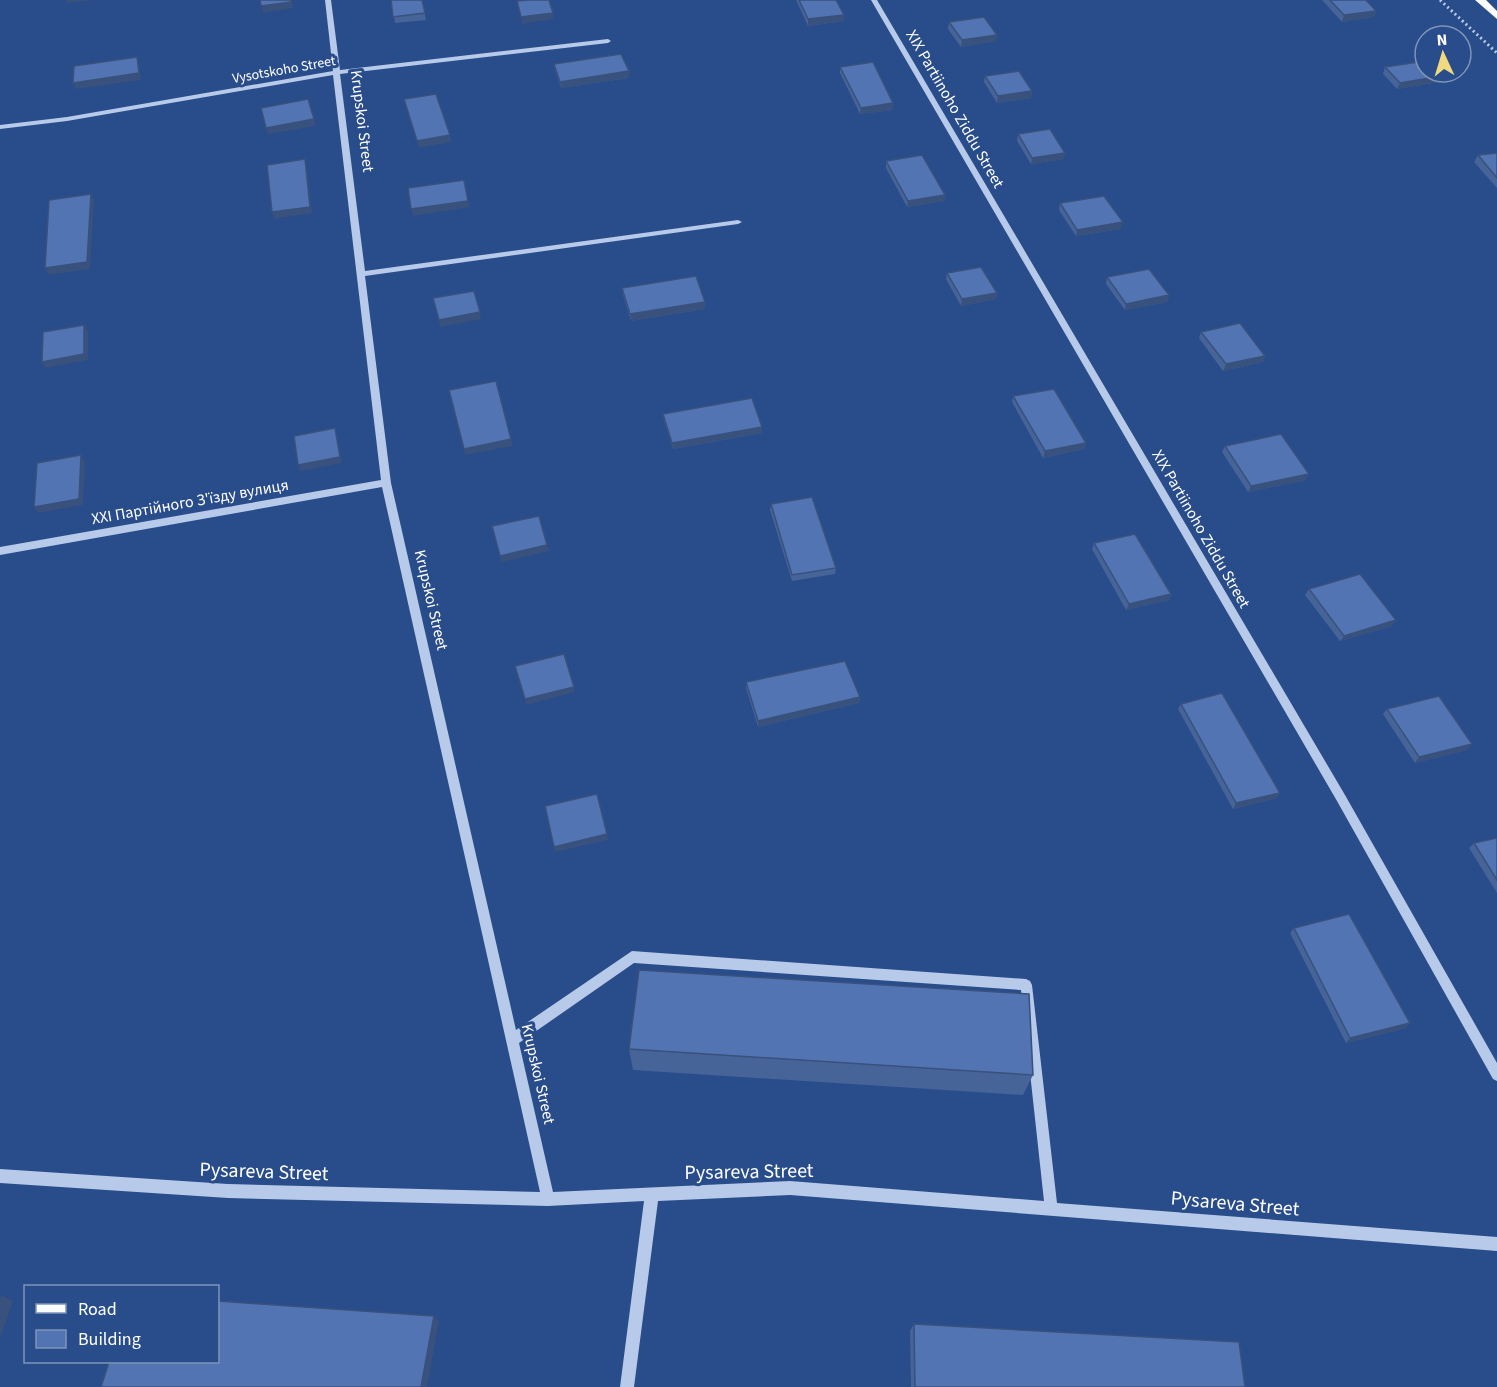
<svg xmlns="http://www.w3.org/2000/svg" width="1497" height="1387" viewBox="0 0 1497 1387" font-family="'Source Sans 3',sans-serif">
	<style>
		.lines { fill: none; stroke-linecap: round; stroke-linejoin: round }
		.path { stroke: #b8cae9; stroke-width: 3; stroke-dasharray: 2 3; stroke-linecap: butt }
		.minor { fill: #b8cae9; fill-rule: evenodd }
		.major { fill: #fafcfe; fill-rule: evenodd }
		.wall { fill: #476499 }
		.shaded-wall { fill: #39517d }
		.building { fill: #5274b2; stroke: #39517d; stroke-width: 1.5 }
		.labels { text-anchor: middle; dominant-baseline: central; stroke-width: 6; stroke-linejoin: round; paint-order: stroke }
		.far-street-label { font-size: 14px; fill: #fff; stroke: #294c8a }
		.street-label { font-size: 16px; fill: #fff; stroke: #294c8a }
		.near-street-label { font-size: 20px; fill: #fff; stroke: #294c8a }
	</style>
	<rect width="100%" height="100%" fill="#294c8a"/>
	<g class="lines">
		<path class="path" d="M1440,0l57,53"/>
		<path class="minor" d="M325,0h6l9,70 268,-31 3,2 -3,2 -268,31 25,197 373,-51 4,2 -4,2 -373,52 26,207 125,547 116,-79 394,28 4,2 2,4 25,218 440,34v14l-707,-56 -132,6 -24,186h-14l24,-186 -96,5 -320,-8 -228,-15v-14l228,15 312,8 -158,-705 -382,68v-8l381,-67 -48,-405 -266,46 -67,8v-4l67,-8 266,-46zM634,963l387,27 23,211 -254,-20 -237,11 -34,-149z
			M871,0h6l468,795 152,268v18l-4,-2 -156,-278z"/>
		<path class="major" d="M1475,0h11l11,11v8z"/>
	</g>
	<path class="wall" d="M391,0h31l4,20 -31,3z
		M796,0h40l8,21 -36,5z
		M1322,0h44l10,11 -2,6 -32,5z
		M949,22l47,19 -35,6 -13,-18z
		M554,64l75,7v7l-68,10 -6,-18z
		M840,67l53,36v7l-33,4 -20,-41z
		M1385,67l56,9 -2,6 -42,7 -14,-15z
		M985,76l47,15 -1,7 -34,5 -13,-21z
		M1018,134l46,25 -33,5 -14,-23z
		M1497,153v35l-23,-26 4,-7z
		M886,161l59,40 -38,6 -21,-39z
		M1060,203l61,26 -45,7 -17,-26z
		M947,273l50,20 -1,6 -35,7 -15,-27z
		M1107,277l62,18 -2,7 -42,8 -19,-26z
		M622,288l83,21 -74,12 -8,-26z
		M1201,332l64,24 -2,6 -40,9 -24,-33z
		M1013,396l73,47 -2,6 -41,9 -31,-56z
		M663,414l99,13v6l-89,16 -9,-29z
		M1225,446l81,34 -58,12 -26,-40z
		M771,504l65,64 -1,6 -43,7 -22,-71z
		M1094,543l77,51 -2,6 -43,10 -34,-61z
		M1309,589l83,37 -52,15 -35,-46z
		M746,682l114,15 -1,6 -101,24 -12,-39z
		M1181,704l96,94 -44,11 -55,-100z
		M1387,709l80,41 -52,13 -32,-49z
		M1497,838v55l-28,-45 5,-5z
		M1294,928l112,100 -60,15 -56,-110z
		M629,1049l404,26 -10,20 -390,-25z
		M914,1324l331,63h-334l-1,-56z"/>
	<path class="shaded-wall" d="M66,0h29l-28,3z
		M292,0l1,8 -30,5 -2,-7z
		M1376,11l-2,6 -32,5 2,-7z
		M553,13v6l-31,5 -1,-7z
		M844,15v6l-36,5v-7z
		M997,35l-1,6 -35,6 1,-7z
		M137,57l2,6 2,17 -65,9 -3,-6z
		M629,71v7l-68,10 -1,-6z
		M1441,76l-2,6 -42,7 3,-6z
		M1032,91l-1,7 -34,5 1,-7z
		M893,103v7l-33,4 1,-6z
		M314,119l2,7 -48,8 -2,-6z
		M450,135l1,7 -32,6 -2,-7z
		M1065,153l-1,6 -33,5 1,-6z
		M305,159l2,7 5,47 -38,6 -2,-7z
		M91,194l3,7 -4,68 -42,6 -3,-7z
		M945,195v6l-38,6 1,-6z
		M468,201l2,6 -57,9 -2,-7z
		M1123,222l-2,7 -45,7 1,-6z
		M997,293l-1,6 -35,7 1,-7z
		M1169,295l-2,7 -42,8 1,-6z
		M705,302v7l-74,12 -1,-7z
		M480,312l1,7 -41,8 -1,-7z
		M84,325l4,6v29l-43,8 -3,-6z
		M1265,356l-2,6 -40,9 3,-7z
		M762,427v6l-89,16 -1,-6z
		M335,428l2,7 5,28 -42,8 -2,-6z
		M511,439l2,7 -48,9 -1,-6z
		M1086,443l-2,6 -41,9 2,-7z
		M81,455l4,6 -2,44 -45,8 -4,-6z
		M1309,474l-3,6 -58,12 3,-6z
		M547,545l2,6 -48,11 -1,-6z
		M1171,594l-2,6 -43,10 3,-6z
		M1396,620l-4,6 -52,15 4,-5z
		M574,687l1,5 -49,13 -1,-6z
		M860,697l-1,6 -101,24v-6z
		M1472,744l-5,6 -52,13 4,-6z
		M1280,793l-3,5 -44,11 3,-6z
		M607,834l1,6 -53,12 -1,-5z
		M1410,1023l-4,5 -60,15 4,-5z
		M1,1295l12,6 -13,37v-39z
		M434,1316l5,5 -12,66h-6z"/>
	<path class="building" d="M260,0h31v2l-30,4z
		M391,0h31l3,13 -32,4z
		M528,0h21l4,13 -32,4 -4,-16z
		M799,0h37l8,15 -36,4z
		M1330,0h36l10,11 -32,4z
		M984,17l13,18 -35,5 -13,-18z
		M621,54l8,17 -69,11 -6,-18z
		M137,57l2,16 -66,10 1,-17z
		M1425,61v11h13l3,4 -41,7 -15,-16z
		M873,62l20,41 -32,5 -21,-41z
		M1019,71l13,20 -34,5 -13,-20z
		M436,94l14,41 -33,6 -13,-42z
		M308,99l6,20 -48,9 -5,-20z
		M1050,129l15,24 -33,5 -14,-24z
		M1497,153v25l-19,-23z
		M922,155l23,40 -37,6 -22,-40z
		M305,159l5,48 -38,5 -5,-47z
		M464,180l4,21 -57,8 -3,-21z
		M91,194l-4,68 -42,6 4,-68z
		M1104,196l19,26 -46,8 -17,-27z
		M981,267l16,26 -35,6 -15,-26z
		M1149,269l20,26 -43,9 -19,-27z
		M696,276l9,26 -75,12 -8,-26z
		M474,291l6,21 -41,8 -6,-22z
		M1240,323l25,33 -39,8 -25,-32z
		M84,325v29l-42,8 1,-30z
		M496,381l15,58 -47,10 -15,-59z
		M1054,389l32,54 -41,8 -32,-55z
		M752,398l10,29 -90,16 -9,-29z
		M335,428l5,29 -42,8 -4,-29z
		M1281,434l28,40 -58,12 -26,-40z
		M81,455l-2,44 -45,8 3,-44z
		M812,497l24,71 -44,7 -21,-71z
		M539,516l8,29 -47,11 -8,-30z
		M1135,534l36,60 -42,10 -35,-61z
		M1360,574l36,46 -52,16 -35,-47z
		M564,654l10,33 -49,12 -10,-33z
		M845,661l15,36 -102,24 -12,-39z
		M1222,693l58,100 -44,10 -55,-99z
		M1439,696l33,48 -53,13 -32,-48z
		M597,794l10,40 -53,13 -9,-41z
		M1497,838v42l-23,-37z
		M1349,914l61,109 -60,15 -56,-110z
		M639,970l390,24 4,81 -404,-26z
		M218,1301l216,15 -13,71h-320l8,-25h109z
		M914,1324l325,18 6,45h-330z"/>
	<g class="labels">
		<g class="far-street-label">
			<text transform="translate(284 70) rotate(-10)">Vysotskoho Street</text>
		</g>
		<g class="street-label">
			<text transform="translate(955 109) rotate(60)">XIX Partiinoho Ziddu Street</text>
			<text transform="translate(362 121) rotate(83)">Krupskoi Street</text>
			<text transform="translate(190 502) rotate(-10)">XXI Партійного З'їзду вулиця</text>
			<text transform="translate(1201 529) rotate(60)">XIX Partiinoho Ziddu Street</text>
			<text transform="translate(431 600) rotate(77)">Krupskoi Street</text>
			<text transform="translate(538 1074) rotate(77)">Krupskoi Street</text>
		</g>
		<g class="near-street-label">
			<text transform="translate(264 1172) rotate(2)">Pysareva Street</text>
			<text transform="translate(749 1172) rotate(-1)">Pysareva Street</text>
			<text transform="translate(1235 1204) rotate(5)">Pysareva Street</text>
		</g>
	</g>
	<rect x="24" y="1285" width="195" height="78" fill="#294c8a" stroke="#7f94b9" stroke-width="1.5"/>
	<rect x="36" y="1304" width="30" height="9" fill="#fafcfe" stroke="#7f94b9" stroke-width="1.5"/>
	<text x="78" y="1315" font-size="18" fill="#ffffff">Road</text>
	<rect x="36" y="1330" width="30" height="18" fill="#5274b2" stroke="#7f94b9" stroke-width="1.5"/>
	<text x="78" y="1345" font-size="18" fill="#ffffff">Building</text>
	<g transform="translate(1443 54) rotate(356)"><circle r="28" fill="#294c8a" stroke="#7f94b9" stroke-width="1.5"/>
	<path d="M0-4.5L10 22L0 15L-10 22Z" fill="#f0d97f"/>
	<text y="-9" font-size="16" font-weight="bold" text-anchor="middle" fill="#ffffff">N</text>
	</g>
</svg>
